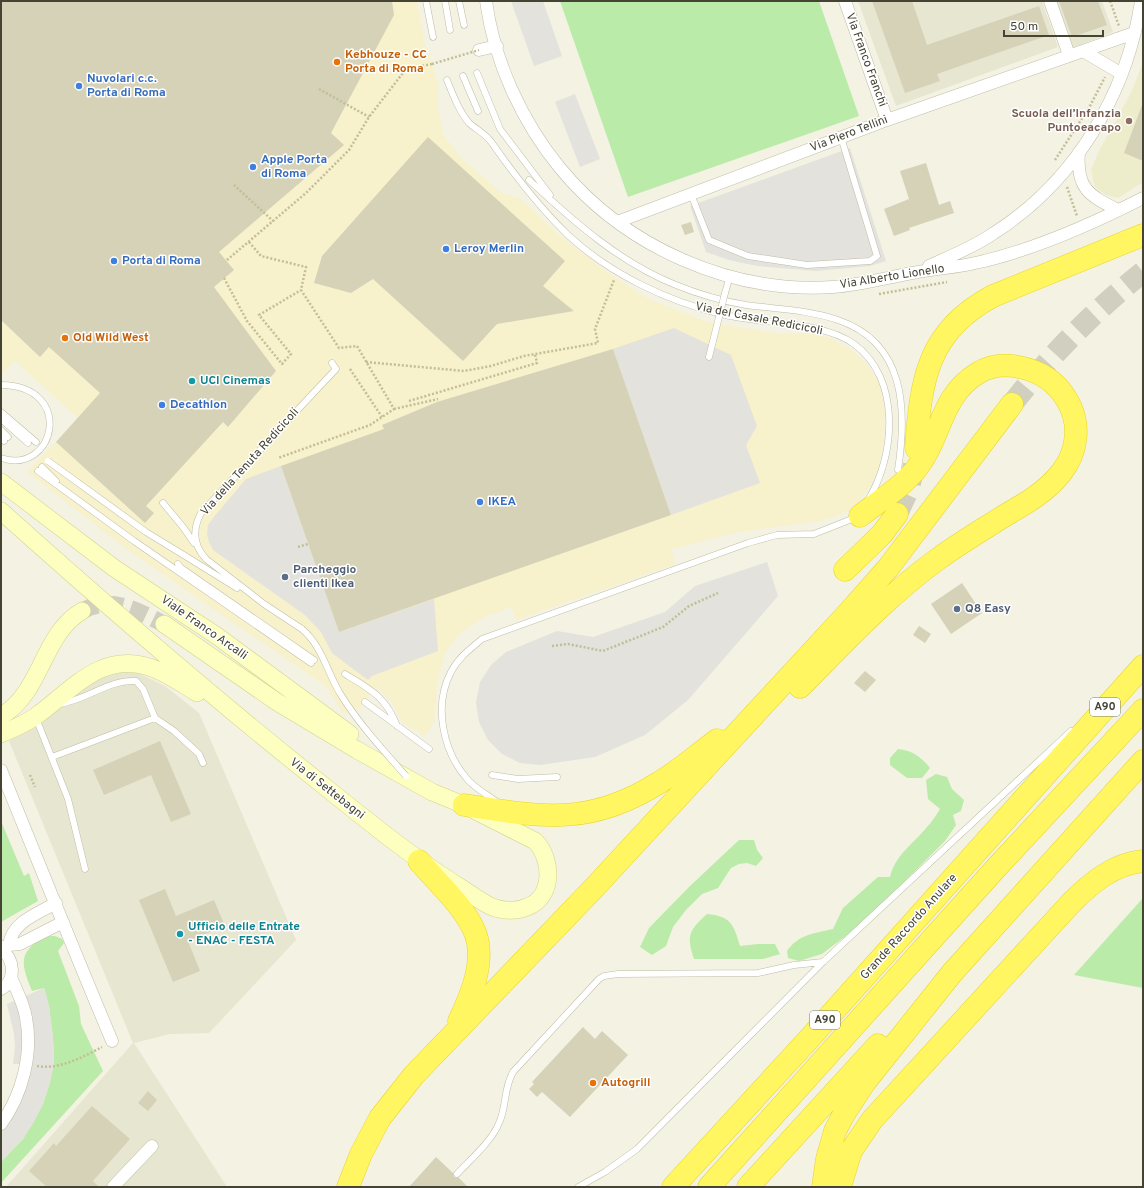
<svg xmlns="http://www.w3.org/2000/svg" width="1144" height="1188" viewBox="0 0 1144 1188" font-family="Overpass,sans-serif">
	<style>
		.residential { fill: #e7e6d1 }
		.commercial { fill: #f7f1cc }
		.education { fill: #ededcc }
		.green { fill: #bbeba8 }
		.parking { fill: #e3e2dc }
		.building { fill: #d5d2b8 }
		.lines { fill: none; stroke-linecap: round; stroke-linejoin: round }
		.secondary-tunnel { stroke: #d0cfc0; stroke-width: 17; stroke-dasharray: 17 8; stroke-linecap: butt }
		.highway-tunnel { stroke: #d0cfc0; stroke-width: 22; stroke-dasharray: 22 11; stroke-linecap: butt }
		.lane-casing { stroke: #bfbda5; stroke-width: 7 }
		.street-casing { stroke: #bfbda5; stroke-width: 13 }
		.secondary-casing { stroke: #d2d38d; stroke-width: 18 }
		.highway-casing { stroke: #e8d528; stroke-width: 23 }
		.path { stroke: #c2be95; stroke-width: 2.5; stroke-dasharray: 2 2; stroke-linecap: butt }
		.lane { stroke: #fff; stroke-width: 6 }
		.street { stroke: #fff; stroke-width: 12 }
		.secondary { stroke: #fdffc1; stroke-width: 17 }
		.highway { stroke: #fff662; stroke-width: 22 }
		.lane-bridge-casing { stroke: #bfbda5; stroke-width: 7; stroke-linecap: butt }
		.path-bridge { stroke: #c2be95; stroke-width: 2.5; stroke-dasharray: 2 2; stroke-linecap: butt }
		.lane-bridge { stroke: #fff; stroke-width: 6 }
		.food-dot { fill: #e8710a; stroke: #fff; stroke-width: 1.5 }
		.shop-dot { fill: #3f7fe0; stroke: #fff; stroke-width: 1.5 }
		.education-dot { fill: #8d6e63; stroke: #fff; stroke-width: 1.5 }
		.culture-dot { fill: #0f9aa8; stroke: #fff; stroke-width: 1.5 }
		.service-dot { fill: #5c6f8a; stroke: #fff; stroke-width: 1.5 }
		.labels { text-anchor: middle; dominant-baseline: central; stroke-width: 3; stroke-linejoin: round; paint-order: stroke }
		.shield { fill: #fff; stroke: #7d7b70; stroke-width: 1 }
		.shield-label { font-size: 11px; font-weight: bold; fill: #454333 }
		.food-label { font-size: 12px; font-weight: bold; fill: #c56008; stroke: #fff; text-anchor: start }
		.street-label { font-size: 12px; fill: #454333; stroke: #fff }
		.shop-label { font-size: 12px; font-weight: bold; fill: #366cbe; stroke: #fff; text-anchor: start }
		.education-label { font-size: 12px; font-weight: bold; fill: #785e54; stroke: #fff; text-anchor: end }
		.culture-label { font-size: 12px; font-weight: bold; fill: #0d838f; stroke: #fff; text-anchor: start }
		.service-label { font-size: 12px; font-weight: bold; fill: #4e5e75; stroke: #fff; text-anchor: start }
	</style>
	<rect width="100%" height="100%" fill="#f3f2e3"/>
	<path class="residential" d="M858,1h184l16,46 -162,59z
		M1056,1h46l11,31 -41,16z
		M123,672l15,1 27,13 34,27 97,227 -87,93 -39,1 -36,9 93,144h-221l127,-144 -124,-302 24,-15 34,-27 34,-21z"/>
	<path class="commercial" d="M1,1h416l7,40 14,42v25l5,26 18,24 39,34 21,7 35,34 51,39 41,27 59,23 66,11 41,1 16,4 19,10 17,15 13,19 6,27 -1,24 -5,36 -9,17 -12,16 -11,10 -22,8 -91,13 -63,16 4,15 -159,56 -5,-13 -26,10 -25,16 -15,20 -8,30 -3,40 -9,13 -23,-14 -10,-20 -16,-15 -17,22 -16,5 -16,-27 -198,-136 -102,-79 51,-54 -63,-57 -14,14z"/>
	<path class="education" d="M1143,62v120l-25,16 -12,-3 -11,-8 -4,-17 8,-19 33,-60z"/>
	<path class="green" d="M560,1h259l40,115 -231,81z
		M898,749c15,2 22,7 32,19l-8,10h-15l-17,-13v-7z
		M936,774l11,3 5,12 12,11 -3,11 -8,4 3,10 -11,16 -81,81 -42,32 -23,7 -11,-3 -1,-7c11,-16 27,-18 46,-22l10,-21 35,-31h12c5,-22 24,-34 37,-50 5,-5 9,-12 13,-18l-12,-10 -2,-19z
		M1,821l23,55 5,-3 9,28 -37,21z
		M739,840h15l3,10 6,8 -7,8 -9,-3 -8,1 -8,4 -13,20 -16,6 -16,16 -13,17 -7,19 -14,9 -12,-8 9,-19 40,-41z
		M1143,898v90l-69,-13z
		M707,914c24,2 27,11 33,32l18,-2h17l5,10 -17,5h-69c-8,-23 -5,-29 13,-45z
		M46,936h9l7,3 2,4 -6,8 21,55 2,18 22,47 -102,112v-21l22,-23 20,-35 7,-22 4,-20 -1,-24 -4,-32 -5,-18 -12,3c-11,-27 -15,-39 14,-55z"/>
	<path class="parking" d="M511,1h32l19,55 -28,10z
		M575,94l25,65 -20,8 -25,-65z
		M850,148l36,113 -16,5 -54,5 -59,-5 -28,-6 -23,-8 -16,-46z
		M674,328l57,27 26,71 -11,19 14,38 -89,32 -58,-166z
		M281,466l58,166 95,-33 4,52 -66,25 -4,4 -36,-27 -11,-21 -16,-17 -92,-65 -4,-8 -2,-8 1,-9 5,-7 33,-39z
		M767,562l11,34 -90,104 -43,35 -50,22 -55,8 -20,-2 -18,-9 -14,-14 -9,-18 -3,-20 4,-20 11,-17 15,-13 51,-21 36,6 72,-25 30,-26z
		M44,988l5,18 4,32 1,25 -4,19 -7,22 -9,18 -11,17 -22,23v-47l4,2 18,-53h-10l2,-18 -1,-12 -7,-30z"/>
	<path class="building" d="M1,1h391l2,14 -63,118 13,12 -125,107 15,18 -20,17 62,84 -48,56 -5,-5 -77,84 8,7 -9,10 -89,-81 44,-49 -51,-46 -9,10 -39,-37z
		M872,1h40l15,44 112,-39 10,29 -112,39 3,7 -35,12z
		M1059,1h39l9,24 -35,12z
		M1142,105h1v56l-19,-8z
		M428,137l137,124 -22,25 31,25 -77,13 -34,37 -90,-82 -22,14 -37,-10 8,-27z
		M926,163l13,42 11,-4 4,12 -45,15 1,2 -16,6 -10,-27 25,-10 -9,-28z
		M691,222l3,10 -9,3 -4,-10z
		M613,349l58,166 -332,117 -58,-166 103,-37 -2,-4 55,-23z
		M962,583l20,30 -31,21 -20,-30z
		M919,626l12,8 -6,9 -12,-8z
		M865,671l11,9 -11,12 -11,-9z
		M160,741l31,73 -20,8 -20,-47 -47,20 -11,-25z
		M165,889l11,27 38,-16 11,26 -37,15 12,30 -27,11 -34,-82z
		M583,1027l12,12 7,-8 26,24 -58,62 -28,-25 -5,5 -8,-8 5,-5 -2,-2z
		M148,1091l9,9 -9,11 -10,-8z
		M92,1106l38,33 -37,42 6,6h-52l-18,-16 25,-28 2,3z
		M436,1157l17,16 1,4 5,1 9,9h-59z"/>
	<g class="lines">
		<path class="secondary-tunnel" d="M82,611c28,-16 56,0 82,13"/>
		<path class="highway-tunnel" d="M1012,404c39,-49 82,-93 131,-132
			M897,514l12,-26 5,-23"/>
		<g class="lane-casing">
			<path id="lane" d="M426,1l7,36
				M445,1l5,29
				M459,1l5,24
				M477,73l23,56 50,66
				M463,76l15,35
				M447,80c6,15 12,31 22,43 8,7 17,11 23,20 23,33 47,64 76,92 42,39 99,66 153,79 39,10 101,7 133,30 47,34 42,111 14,156
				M529,180c44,41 91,83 147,105 22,9 46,16 70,20 31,4 63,5 92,15 68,23 69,90 60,150
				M691,194l18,46 39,16 59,9 63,-4 7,-5 -36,-119
				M725,293l5,-17
				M709,357l4,-16
				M1,412l35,30
				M1,419l27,24
				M1,430l7,7
				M1,438l3,3
				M42,467l14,14
				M38,471l96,70 177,122
				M163,503l20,24 11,16
				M182,554l55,34
				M178,564l3,4 133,92
				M302,629l-38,-25 -58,-45c-13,-14 -14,-29 -5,-46l135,-144 -4,-6
				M345,674c25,15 41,23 52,52
				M365,702l64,47
				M59,704c26,-3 50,-25 77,-23l7,8 12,29 19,13 25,23 4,9
				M36,718l32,81 17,70
				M52,757l103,-39
				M492,775l26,4 39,-2
				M497,802c-9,-7 -21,-13 -29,-22 -25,-28 -35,-74 -17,-108 7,-14 19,-23 31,-33l266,-96 29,-8 37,-1 43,-17
				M457,1174c13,-14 35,-33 42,-51 8,-17 4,-33 14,-51l86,-93 5,-3 14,-2 140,-1 36,-8 29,-3
				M578,1187l27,-15 32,-23 186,-187 248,-231"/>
		</g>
		<g class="street-casing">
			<path id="street" d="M486,1c8,60 36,121 74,167 65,79 171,126 273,119 29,-2 56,-10 85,-15 19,-4 38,-4 57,-9 56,-12 117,-39 168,-65
				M845,1l42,119
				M1050,1l19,54
				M479,50l18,-4
				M1083,51l39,23
				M1079,152c-3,36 9,43 39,58
				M617,222l270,-102 247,-87
				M929,266c22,-10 45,-19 65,-33 80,-51 133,-138 147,-232
				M1,770c37,91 73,181 111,271
				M9,945c3,-23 28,-31 47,-42
				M1,948l8,-3 11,-1 43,-22
				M1,949c13,10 16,31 0,40
				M1,1124c21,-29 32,-70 25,-106 -2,-15 -10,-28 -15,-41
				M113,1187l39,-41"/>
		</g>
		<g class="secondary-casing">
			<path id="secondary" d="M1,482l113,86 103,68 133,98
				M1,511c107,96 216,190 328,279 41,33 82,66 126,94 12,7 23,16 35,22 11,5 26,6 37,1 27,-10 26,-48 8,-66l-71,-36 -32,-13 -75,-42 -80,-48 -113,-78
				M1,716c41,-23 41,-82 81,-105
				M1,734c12,-5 25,-11 35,-18 35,-25 65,-65 113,-49 17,5 33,17 48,26"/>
		</g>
		<g class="highway-casing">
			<path id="highway" d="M916,448c5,-68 11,-117 77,-152l150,-61
				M845,570l37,-36 15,-20
				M800,687c44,-44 87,-91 138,-128 22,-16 44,-29 66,-43 21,-12 42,-24 57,-43 17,-21 20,-50 6,-73 -11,-19 -27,-29 -48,-33 -14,-3 -28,-2 -41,6 -38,23 -36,63 -61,95 -15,19 -38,33 -57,48
				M464,805c77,12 126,22 196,-23 20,-12 38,-28 57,-42
				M419,861c18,21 48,48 57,74 9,28 -5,61 -17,86
				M348,1187l13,-33 19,-36 34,-43 179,-186 256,-277 39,-44 124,-164
				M673,1187l135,-147 335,-374
				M709,1187l287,-319 147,-158
				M748,1187l130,-142
				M823,1187l4,-28 8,-28 9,-17 21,-32 87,-109 191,-212
				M840,1187l11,-36 21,-31 200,-218c20,-20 42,-38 71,-41"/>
		</g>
		<path class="path" d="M1110,1l9,25
			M319,89l50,28
			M1055,160l35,-54 15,-29
			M234,185l39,36
			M1067,187l10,29
			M249,242l12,14 45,11 -5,23 38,58 18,-2 37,63 -24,16 -92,33
			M227,260l79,-67 43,-43 20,-33 37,-48 26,-5
			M224,278l23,43 35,43 9,-10 -32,-39 42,-25
			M879,294l68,-12
			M366,362l98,9 27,-5 33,-10 74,-13 -3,-14 19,-49
			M350,369l32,48
			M409,401l128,-38 -2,-9
			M394,409l44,-10
			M298,547l10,-3
			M552,646l16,-2 35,7 60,-24 26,-21 29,-13
			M30,775l5,12
			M37,1066c22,4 46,-9 65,-19"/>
		<use href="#lane" class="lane"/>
		<use href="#street" class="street"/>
		<use href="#secondary" class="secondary"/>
		<use href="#highway" class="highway"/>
		<g class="lane-bridge-casing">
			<path id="lane-bridge" d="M713,341l12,-48
				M1,385c75,1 54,91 0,73
				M48,461l98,71 36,22
				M302,629c21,18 25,44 39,66 18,29 42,55 65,81"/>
		</g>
		<path class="path-bridge" d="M432,64l47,-14"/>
		<use href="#lane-bridge" class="lane-bridge"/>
	</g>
	<g class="food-dot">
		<circle cx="337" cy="62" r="4"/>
		<circle cx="65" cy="338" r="4"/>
		<circle cx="593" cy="1083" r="4"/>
	</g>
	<g class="shop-dot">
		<circle cx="79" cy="86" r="4"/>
		<circle cx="253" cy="167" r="4"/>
		<circle cx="446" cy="249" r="4"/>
		<circle cx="114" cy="261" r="4"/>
		<circle cx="162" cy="405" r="4"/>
		<circle cx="480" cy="502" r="4"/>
	</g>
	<circle class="education-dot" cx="1129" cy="121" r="4"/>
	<g class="culture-dot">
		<circle cx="192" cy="381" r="4"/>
		<circle cx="180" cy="934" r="4"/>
	</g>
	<g class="service-dot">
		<circle cx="285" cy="577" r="4"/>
		<circle cx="957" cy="609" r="4"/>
	</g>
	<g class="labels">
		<g class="shield">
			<rect x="1090" y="698" width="30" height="18" rx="3"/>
			<rect x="810" y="1011" width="30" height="18" rx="3"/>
		</g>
		<g class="shield-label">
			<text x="1105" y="707">A90</text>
			<text x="825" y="1020">A90</text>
		</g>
		<g class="food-label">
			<text x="345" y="55">Kebhouze - CC<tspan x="345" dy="14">Porta di Roma</tspan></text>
			<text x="73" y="338">Old Wild West</text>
			<text x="601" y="1083">Autogrill</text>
		</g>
		<g class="street-label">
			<text transform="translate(866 60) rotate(70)">Via Franco Franchi</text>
			<text transform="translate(849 134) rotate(-21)">Via Piero Tellini</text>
			<text transform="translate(892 277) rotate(-9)">Via Alberto Lionello</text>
			<text transform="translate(759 319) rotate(11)">Via del Casale Redicicoli</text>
			<text transform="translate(250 462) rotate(-48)">Via della Tenuta Redicicoli</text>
			<text transform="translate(204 628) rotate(35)">Viale Franco Arcalli</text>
			<text transform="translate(327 789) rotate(38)">Via di Settebagni</text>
			<text transform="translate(909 927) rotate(-48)">Grande Raccordo Anulare</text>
		</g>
		<g class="shop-label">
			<text x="87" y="79">Nuvolari c.c.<tspan x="87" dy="14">Porta di Roma</tspan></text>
			<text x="261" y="160">Apple Porta<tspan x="261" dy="14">di Roma</tspan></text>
			<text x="454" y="249">Leroy Merlin</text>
			<text x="122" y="261">Porta di Roma</text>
			<text x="170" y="405">Decathlon</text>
			<text x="488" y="502">IKEA</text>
		</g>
		<g class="education-label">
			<text x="1121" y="114">Scuola dell’Infanzia<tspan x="1121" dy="14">Puntoeacapo</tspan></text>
		</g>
		<g class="culture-label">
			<text x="200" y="381">UCI Cinemas</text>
			<text x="188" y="927">Ufficio delle Entrate<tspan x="188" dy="14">- ENAC - FESTA</tspan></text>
		</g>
		<g class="service-label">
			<text x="293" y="570">Parcheggio<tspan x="293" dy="14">clienti Ikea</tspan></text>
			<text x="965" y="609">Q8 Easy</text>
		</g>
	</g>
	<rect width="1144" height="1188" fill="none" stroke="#454333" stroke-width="4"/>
	<path d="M1004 30v6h99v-6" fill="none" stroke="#454333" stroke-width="2"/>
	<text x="1010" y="30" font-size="12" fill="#454333" stroke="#ffffff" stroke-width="3" paint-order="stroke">50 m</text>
</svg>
